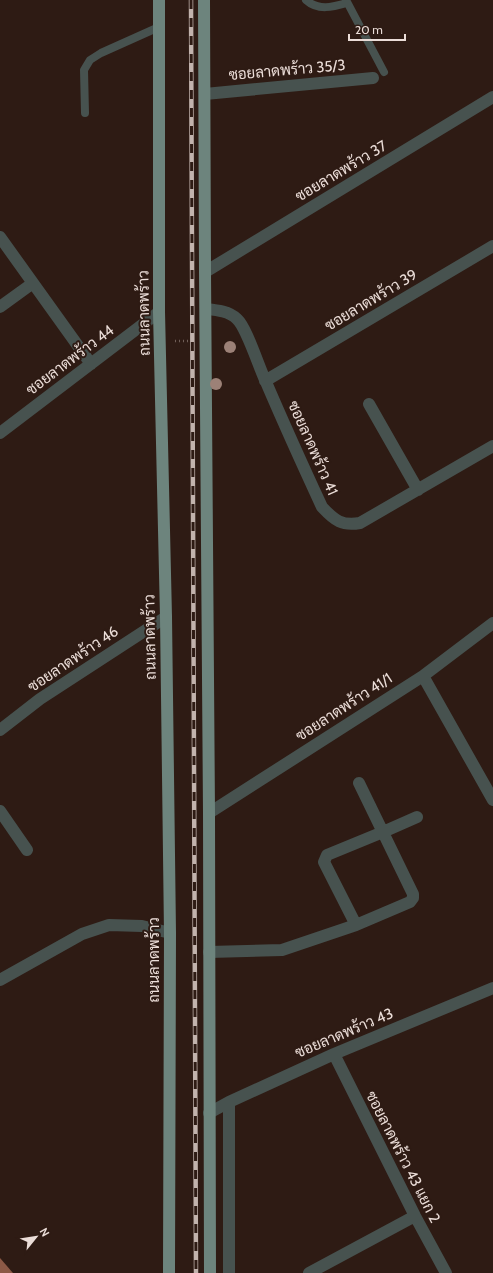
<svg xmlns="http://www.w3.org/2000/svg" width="493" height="1273" viewBox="0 0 493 1273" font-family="Cabin,Sarabun,sans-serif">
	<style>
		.water { fill: #8c5946 }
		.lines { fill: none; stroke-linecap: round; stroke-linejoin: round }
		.path { stroke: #6f5e57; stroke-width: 2.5; stroke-dasharray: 1 3; stroke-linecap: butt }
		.lane { stroke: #47524f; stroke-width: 8 }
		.street { stroke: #47524f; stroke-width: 12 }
		.primary { stroke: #6d847d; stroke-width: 12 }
		.rail-casing { stroke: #c2b3ad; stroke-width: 4.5 }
		.rail { stroke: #2e1b14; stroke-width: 3; stroke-dasharray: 9; stroke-linecap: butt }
		.tree { fill: #9c8177 }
		.labels { text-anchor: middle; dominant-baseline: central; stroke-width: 4; stroke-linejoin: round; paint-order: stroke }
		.street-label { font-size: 15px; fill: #ebddd8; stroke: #2e1b14 }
	</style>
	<rect width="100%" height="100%" fill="#2e1b14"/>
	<path class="water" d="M0,1258l13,15h-13z"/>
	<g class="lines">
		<path class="path" d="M175,341h17"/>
		<path class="lane" d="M306,0c12,11 27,7 41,3
			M346,0l38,72
			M85,113l-1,-43 6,-10 11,-7 58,-26"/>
		<path class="street" d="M205,94l168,-16
			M0,237l91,127
			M205,272l288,-175
			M0,307l33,-24
			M206,309c10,1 23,2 31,10 10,9 22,49 29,63 18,42 37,84 56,125 13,14 20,19 38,16l133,-77
			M265,381l228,-135
			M369,404l49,86
			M0,433l159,-121
			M423,676l70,124
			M0,730l40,-31 126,-82
			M0,811l27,39
			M209,813l214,-137 70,-53
			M356,925l-32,-63 3,-7 56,-23 34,-15
			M209,952l73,-2 74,-25 54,-23 3,-4v-4l-54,-111
			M0,980l82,-46 27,-9 33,1 28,7
			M334,1054l81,162 31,57
			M229,1102v171
			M209,1113l20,-11 105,-48 159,-66
			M309,1273l106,-57"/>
		<path class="primary" d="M159,0v312l7,305 4,316 -1,340
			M204,0l1,272 4,541 1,460"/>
		<g class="rail-casing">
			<path id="rail" d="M191,0l5,1273"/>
		</g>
		<use href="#rail" class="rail"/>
	</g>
	<g class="tree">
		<circle cx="230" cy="347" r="6"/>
		<circle cx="216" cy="384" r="6"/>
	</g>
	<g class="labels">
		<g class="street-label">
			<text transform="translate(287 70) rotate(-5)">ซอยลาดพร้าว 35/3</text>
			<text transform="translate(341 171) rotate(-31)">ซอยลาดพร้าว 37</text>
			<text transform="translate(371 300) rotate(-31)">ซอยลาดพร้าว 39</text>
			<text transform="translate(144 313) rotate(-91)">ถนนลาดพร้าว</text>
			<text transform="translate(70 360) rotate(-37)">ซอยลาดพร้าว 44</text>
			<text transform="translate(313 448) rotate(66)">ซอยลาดพร้าว 41</text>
			<text transform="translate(150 637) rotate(-91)">ถนนลาดพร้าว</text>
			<text transform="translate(73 659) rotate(-34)">ซอยลาดพร้าว 46</text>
			<text transform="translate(344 707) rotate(-33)">ซอยลาดพร้าว 41/1</text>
			<text transform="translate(154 960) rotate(-90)">ถนนลาดพร้าว</text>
			<text transform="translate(344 1033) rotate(-23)">ซอยลาดพร้าว 43</text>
			<text transform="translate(403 1157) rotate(63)">ซอยลาดพร้าว 43 แยก 2</text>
		</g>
	</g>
	<g transform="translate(36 1237) rotate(60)" stroke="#2e1b14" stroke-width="3" paint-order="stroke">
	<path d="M0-3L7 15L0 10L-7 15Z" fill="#ebddd8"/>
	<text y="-6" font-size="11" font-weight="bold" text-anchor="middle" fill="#ebddd8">N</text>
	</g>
	<path d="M349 34v6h56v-6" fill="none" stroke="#ebddd8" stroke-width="2"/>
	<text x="355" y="34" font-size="12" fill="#ebddd8" stroke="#2e1b14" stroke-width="3" paint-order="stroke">20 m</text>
</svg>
